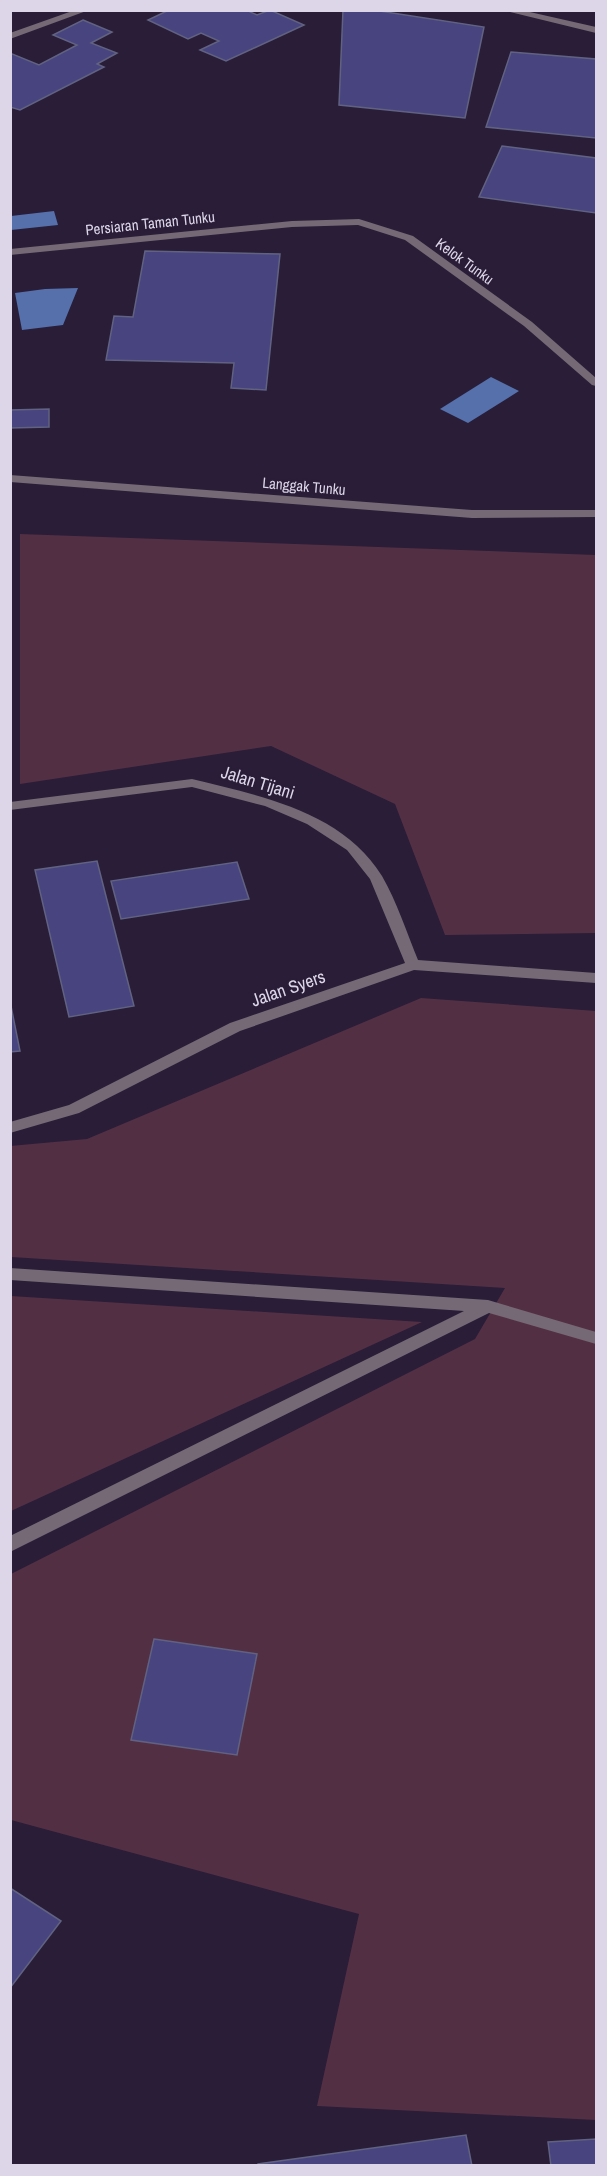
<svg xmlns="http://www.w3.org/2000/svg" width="607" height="2176" viewBox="0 0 607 2176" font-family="'Archivo Narrow',sans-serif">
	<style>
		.green { fill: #532f44 }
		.water { fill: #5570aa }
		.building { fill: #47447f; stroke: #616281; stroke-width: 1.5 }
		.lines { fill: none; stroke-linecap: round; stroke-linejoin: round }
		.minor { fill: #746974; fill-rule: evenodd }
		.labels { text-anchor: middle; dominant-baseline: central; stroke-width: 4.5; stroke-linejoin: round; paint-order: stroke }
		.far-street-label { font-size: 15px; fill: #ddd6e8; stroke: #291d37 }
		.street-label { font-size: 18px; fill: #ddd6e8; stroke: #291d37 }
	</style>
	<rect width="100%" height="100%" fill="#291d37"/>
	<path class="green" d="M20,534l576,21v378l-151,2 -50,-131 -124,-58 -251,38z
		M421,998l175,13v1109l-279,-14 42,-192 -348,-94v-246l464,-235 30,-51 -494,-31 -1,-111 77,-7z
		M10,1296h1l411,26 -411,189z"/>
	<path class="water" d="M54,211l4,14 -47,5v-14z
		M78,288l-15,37 -41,5 -7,-37 30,-4z
		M491,377l28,14 -51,32 -28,-14z"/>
	<path class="building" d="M169,10h77l11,5 13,-5 34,15 -78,36 -26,-11 19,-9 -18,-8 -13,6 -40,-19z
		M343,10h30l111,17 -19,91 -126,-13z
		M83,20l29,12 -21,11 26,10 -20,11 7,3 -84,43 -10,-3v-54l29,12 38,-20 -24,-10z
		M511,52l85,7v79l-110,-11z
		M502,146l94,12v55l-117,-16z
		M145,251l135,3 -14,136 -35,-2 3,-25 -128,-3 8,-44 19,1z
		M49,409v18l-39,1v-18z
		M97,861l37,145 -65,11 -34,-147z
		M237,862l12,37 -128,20 -10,-38z
		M10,1001l10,50 -10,1z
		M154,1639l103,15 -20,101 -106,-15z
		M10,1888l51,33 -51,67z
		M466,2135l6,31h-214v-2z
		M596,2139v27h-45l-3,-24z"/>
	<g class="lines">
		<path class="minor" d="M75,10h14l-79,29v-6z
			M502,10h19l75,17v6z
			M359,219l54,17 119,86 64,56v8l-4,-1 -68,-59 -119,-86 -47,-15 -66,2 -282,28v-6l282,-28z
			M10,475l462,35h124v7l-124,1 -462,-36z
			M192,779c68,17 150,32 190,97 15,26 25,57 36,84l178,13v10l-182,-13 -174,61 -161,82 -69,20v-11l59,-17 161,-82 175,-60 -35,-84 -23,-29 -40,-26 -42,-18 -73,-19 -182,23v-8z
			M10,1268l478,32 108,32v12l-107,-31 -479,239v-16l454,-225 -454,-31z"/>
	</g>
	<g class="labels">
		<g class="far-street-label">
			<text transform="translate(150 223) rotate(-6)">Persiaran Taman Tunku</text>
			<text transform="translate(465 261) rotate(36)">Kelok Tunku</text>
			<text transform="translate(304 486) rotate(5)">Langgak Tunku</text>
		</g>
		<g class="street-label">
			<text transform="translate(258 782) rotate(17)">Jalan Tijani</text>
			<text transform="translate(288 988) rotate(-19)">Jalan Syers</text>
		</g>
	</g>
	<rect width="607" height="2176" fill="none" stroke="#ddd6e8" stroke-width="24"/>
</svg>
